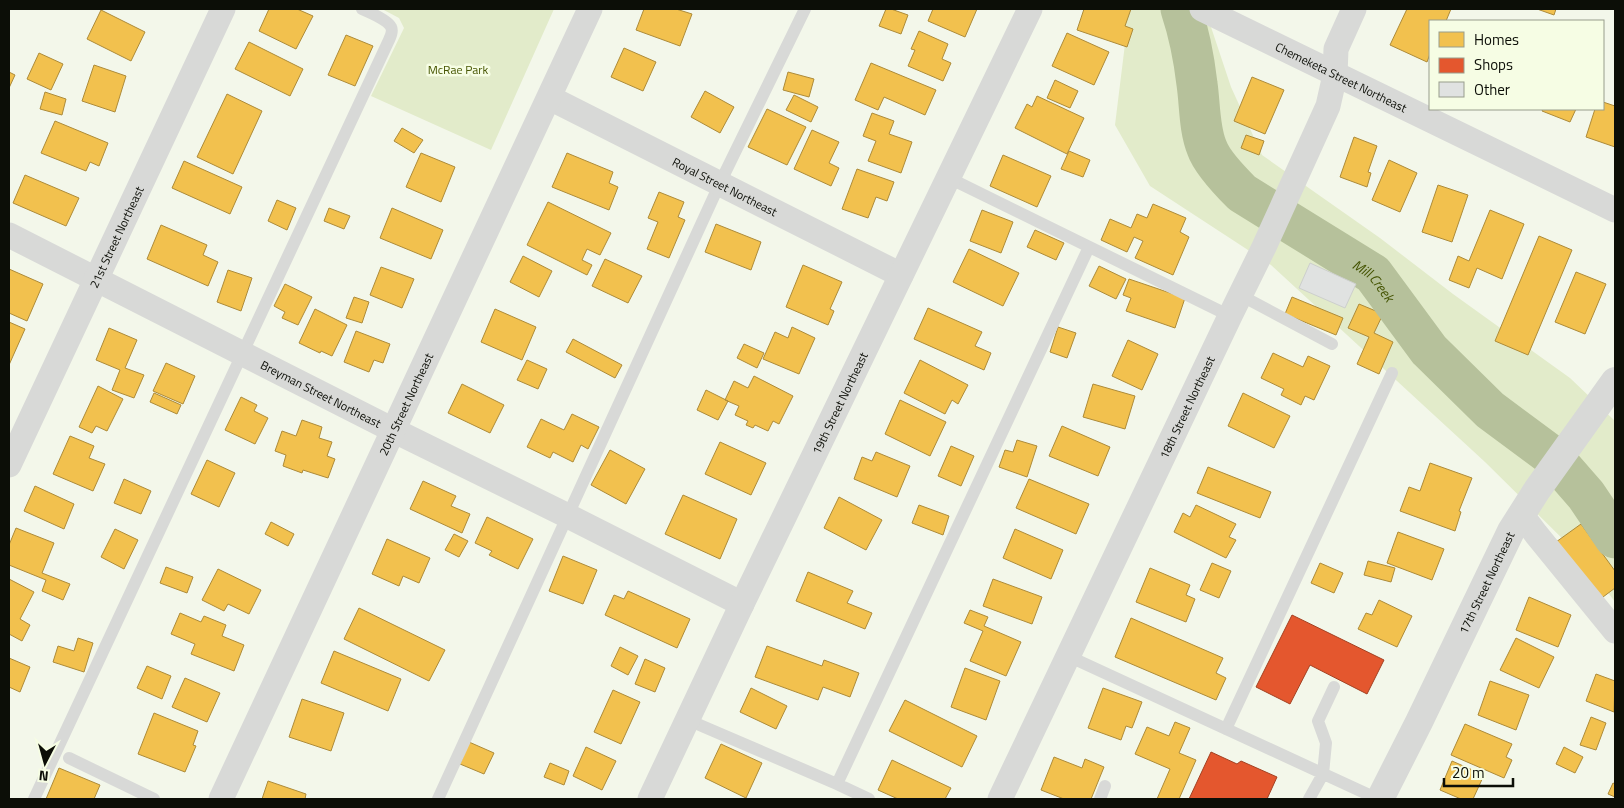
<svg xmlns="http://www.w3.org/2000/svg" width="1624" height="808" viewBox="0 0 1624 808" font-family="'Titillium Web',sans-serif">
	<style>
		.green { fill: #e2ebca }
		.homes { fill: #f2c14e; stroke: #ad8b39 }
		.shops { fill: #e4572e; stroke: #a34122 }
		.lines { fill: none; stroke-linecap: round; stroke-linejoin: round }
		.river { stroke: #b6c19b; stroke-width: 41 }
		.building { fill: #e0e2e1; stroke: #cdcfcd }
		.service { stroke: #d8d9d7; stroke-width: 12 }
		.minor { stroke: #d8d9d7; stroke-width: 25 }
		.secondary { stroke: #d8d9d7; stroke-width: 28 }
		.labels { text-anchor: middle; dominant-baseline: central; stroke-width: 5; stroke-linejoin: round; paint-order: stroke }
		.park-label { font-size: 12px; fill: #475603; stroke: #f6fde4 }
		.street-label { font-size: 12px; fill: #0c0e07; stroke: #f6fde4 }
		.water-label { font-size: 14px; font-style: italic; fill: #435200; stroke: #f6fde4 }
	</style>
	<rect width="100%" height="100%" fill="#f3f7ea"/>
	<path class="green" d="M382,9h172l-63,141 -120,-54 33,-68 -5,-10z
		M1113,9h92l26,78 31,68 118,83 73,56 117,84 45,43v181l-32,-43 -98,-97 -214,-197 -121,-79 -35,-61 10,-81z"/>
	<path class="homes" d="M269,9h28l16,7 -17,33 -37,-18z
		M644,9h32l16,5 -12,32 -44,-16z
		M886,9h5l17,6 -7,19 -22,-8z
		M933,9h44l-12,28 -37,-16z
		M1084,9h47l-6,17 8,3 -6,18 -50,-17z
		M1407,9h44l-5,12h-16v33l-3,8 -37,-17z
		M1537,9h19l-2,6z
		M101,10l44,22 -14,29 -44,-22z
		M919,31l29,13 -6,15 9,4 -8,18 -35,-15 7,-16 -4,-1z
		M1067,33l42,19 -15,33 -42,-19z
		M346,35l27,11 -18,40 -27,-11z
		M249,42l54,27 -13,27 -55,-27z
		M624,48l32,14 -13,29 -32,-14z
		M39,53l24,11 -12,26 -24,-11z
		M871,63l65,27 -11,25 -41,-18 -6,13 -23,-10z
		M94,65l32,11 -11,36 -33,-11z
		M9,72l6,3 -6,13z
		M788,72l26,7 -5,18 -26,-7z
		M1252,77l32,13 -19,44 -31,-13z
		M1055,80l23,11 -8,17 -23,-10z
		M705,91l29,16 -14,26 -29,-16z
		M45,92l21,7 -4,16 -22,-6z
		M227,94l35,17 -29,63 -36,-17z
		M794,95l24,12 -7,15 -25,-12z
		M1037,96l47,22 -17,36 -52,-26 12,-24 5,3z
		M1603,102l12,4v41l-29,-10 9,-28h8z
		M767,109l39,18 -19,38 -39,-18z
		M1543,109h33l-6,13 -28,-11z
		M872,113l22,8 -5,13 23,8 -11,31 -33,-12 8,-20 -13,-5z
		M55,121l53,22 -9,23 -9,-4 -4,9 -45,-18z
		M402,128l21,12 -9,13 -20,-12z
		M812,130l27,12 -10,21 10,5 -8,18 -37,-17z
		M1246,135l18,6 -5,14 -18,-7z
		M1354,137l23,9 -9,26 3,1 -4,14 -27,-10z
		M1069,151l21,9 -7,17 -22,-8z
		M421,153l34,14 -14,35 -35,-15z
		M567,153l46,19 -4,11 9,4 -9,23 -57,-23z
		M1003,155l48,21 -14,31 -47,-21z
		M1389,160l28,13 -17,39 -28,-12z
		M184,161l58,26 -12,27 -58,-26z
		M857,169l37,13 -7,19 -11,-4 -8,21 -26,-9z
		M25,175l54,23 -13,28 -53,-23z
		M1438,185l30,10 -16,47 -30,-10z
		M659,192l25,10 -6,15 7,3 -16,38 -22,-9 11,-27 -10,-4z
		M277,200l19,8 -9,22 -19,-9z
		M548,202l63,31 -11,22 -13,-6 -5,11 10,5 -5,10 -60,-30z
		M1153,204l33,14 -6,14 9,5 -16,38 -38,-17 8,-17 -9,-4 -7,15 -26,-12 9,-21 21,9 6,-14 10,4z
		M329,208l21,8 -6,13 -20,-8z
		M392,208l51,22 -12,29 -51,-21z
		M982,210l31,12 -12,31 -31,-12z
		M1490,210l34,14 -22,55 -25,-11 -8,20 -20,-8 9,-24 11,5z
		M716,224l45,18 -10,28 -46,-18z
		M161,225l46,20 -4,10 15,7 -10,24 -61,-27z
		M1035,230l29,13 -8,17 -29,-13z
		M1539,236l33,14 -44,105 -33,-14z
		M969,249l50,24 -16,33 -50,-24z
		M523,256l29,15 -13,26 -29,-15z
		M605,259l37,17 -14,27 -36,-17z
		M803,265l39,17 -12,27 4,2 -6,14 -42,-18z
		M1099,266l27,13 -10,20 -27,-13z
		M381,267l33,12 -12,29 -32,-13z
		M9,269l34,15 -16,37 -18,-8z
		M228,270l24,8 -11,33 -24,-9z
		M1576,272l30,12 -21,50 -30,-12z
		M1129,279l56,19 -10,30 -49,-17 5,-13 -8,-3z
		M285,284l27,13 -14,28 -16,-7 3,-6 -11,-6z
		M354,297l15,5 -7,21 -16,-5z
		M1292,297l51,21 -7,17 -51,-21z
		M1359,304l24,10 -9,19 19,9 -14,32 -22,-10 12,-27 -21,-9z
		M928,308l54,24 -7,14 16,7 -7,17 -70,-31z
		M315,309l32,16 -15,31 -11,-5 -1,2 -21,-10z
		M495,309l41,18 -14,33 -41,-18z
		M9,322l16,7 -16,36z
		M792,327l23,11 -16,36 -36,-15 12,-27 13,6z
		M1058,327l18,6 -9,25 -17,-6z
		M109,328l28,12 -12,28 19,7 -10,23 -22,-8 8,-20 -24,-10z
		M356,331l34,13 -7,19 -9,-3 -5,12 -25,-10z
		M573,339l49,26 -7,13 -49,-26z
		M1128,340l30,14 -16,36 -30,-14z
		M744,344l20,9 -7,15 -20,-10z
		M1273,353l30,14 5,-11 22,10 -16,34 -9,-4 -4,9 -20,-10 3,-6 -23,-11z
		M527,360l20,9 -9,20 -21,-9z
		M920,360l48,25 -10,19 -6,-4 -7,14 -41,-21z
		M166,363l29,13 -12,28 -30,-13z
		M754,376l39,20 -14,28 -6,-3 -5,10 -13,-6 -2,3 -7,-3 2,-4 -13,-6 4,-9 -14,-6 9,-19 14,7z
		M462,384l42,21 -14,28 -42,-20z
		M1093,384l42,12 -10,33 -42,-12z
		M98,386l25,13 -16,32 -11,-5 -4,7 -13,-6z
		M706,390l22,11 -10,19 -21,-10z
		M154,393l27,12 -4,9 -27,-12z
		M1243,393l47,23 -16,32 -46,-22z
		M241,397l16,8 -3,6 14,7 -13,26 -30,-14z
		M900,400l46,22 -16,34 -45,-22z
		M572,414l27,13 -11,22 -7,-4 -8,17 -20,-10 -3,6 -23,-11 14,-28 23,11z
		M302,420l20,7 -3,11 13,4 -5,14 8,3 -7,19 -25,-8 -1,3 -19,-7 3,-11 -11,-4 7,-20 14,5z
		M1062,426l48,21 -12,29 -49,-20z
		M70,436l24,10 -5,12 16,6 -12,27 -40,-17z
		M1017,440l20,6 -10,31 -28,-10 6,-17 8,2z
		M720,442l46,21 -15,32 -46,-21z
		M951,446l23,10 -13,30 -23,-10z
		M610,450l35,19 -19,35 -35,-19z
		M876,452l34,14 -13,31 -43,-18 8,-22 10,4z
		M207,460l28,13 -16,34 -28,-13z
		M1430,463l42,15 -13,33 2,1 -6,19 -55,-20 9,-24 11,4z
		M1208,467l63,25 -11,26 -63,-25z
		M124,479l27,12 -10,23 -27,-11z
		M1029,479l60,25 -13,30 -60,-26z
		M423,481l33,15 -5,10 19,8 -8,19 -52,-24z
		M35,486l39,18 -10,25 -40,-18z
		M683,495l54,24 -17,40 -55,-25z
		M839,497l43,23 -16,30 -42,-22z
		M919,505l30,11 -6,19 -31,-12z
		M1196,505l40,19 -7,13 7,3 -10,18 -52,-26 9,-19 7,4z
		M487,517l46,22 -15,30 -29,-14 3,-4 -17,-8z
		M271,522l23,12 -6,12 -23,-12z
		M1581,524l34,47v17l-16,12 -43,-58z
		M16,528l38,15 -12,30 28,11 -7,16 -21,-9 4,-11 -37,-15v-20z
		M115,529l23,11 -14,29 -23,-12z
		M1015,529l48,21 -12,29 -48,-21z
		M1398,532l46,17 -12,31 -45,-17z
		M454,534l14,7 -9,16 -14,-7z
		M387,539l43,19 -11,25 -16,-7 -4,10 -27,-12z
		M563,556l34,14 -14,34 -34,-13z
		M1368,561l27,7 -4,14 -27,-7z
		M1212,563l19,8 -12,27 -19,-8z
		M1320,563l23,10 -9,20 -23,-10z
		M166,567l27,10 -6,16 -27,-10z
		M1150,568l40,17 -4,10 9,4 -9,23 -50,-20z
		M218,569l43,21 -12,24 -21,-10 -4,7 -22,-11z
		M808,572l45,19 -6,12 25,10 -7,16 -69,-28z
		M9,579l25,13 -14,27 10,6 -8,16 -13,-7z
		M993,579l49,18 -10,27 -49,-18z
		M628,591l62,28 -13,29 -72,-33 9,-20 10,4z
		M1529,597l42,18 -13,32 -42,-17z
		M1379,600l33,16 -15,31 -39,-18 8,-16 6,2z
		M359,608l86,42 -16,31 -85,-42z
		M970,610l18,7 -4,9 37,16 -15,34 -36,-15 13,-30 -19,-8z
		M180,613l21,9 3,-6 22,9 -4,11 22,9 -10,26 -43,-17 4,-10 -24,-10z
		M1131,618l92,40 -7,15 10,5 -10,22 -101,-43z
		M78,638l15,5 -9,29 -31,-10 5,-16 16,5z
		M1516,638l38,19 -15,31 -39,-18z
		M767,646l55,20 2,-6 35,13 -9,24 -27,-10 -5,13 -63,-23z
		M620,647l18,9 -10,19 -17,-9z
		M334,651l67,28 -13,32 -67,-28z
		M9,658l21,9 -10,25 -11,-5z
		M645,659l20,9 -10,24 -20,-8z
		M147,666l24,10 -9,23 -25,-11z
		M965,668l35,13 -14,39 -35,-13z
		M1596,674l19,7 -1,31 -28,-11z
		M185,678l35,15 -13,29 -35,-15z
		M1490,681l39,14 -13,35 -38,-15z
		M751,688l36,18 -11,23 -36,-17z
		M1103,688l39,14 -10,26 -6,-2 -5,14 -33,-12z
		M613,690l27,12 -19,42 -27,-12z
		M302,699l42,14 -13,38 -42,-14z
		M905,700l72,36 -15,31 -73,-36z
		M154,713l44,18 -5,14 3,1 -11,26 -47,-18z
		M1591,717l15,6 -10,27 -16,-5z
		M1175,722l15,6 -11,25 17,7 -17,39h-22l13,-30 -35,-15 12,-27 22,9z
		M1465,724l47,20 -6,13 6,3 -8,18 -53,-23z
		M469,742l25,11 -10,21 -24,-10z
		M721,744l41,19 -16,35 -41,-20z
		M586,747l30,14 -14,29 -29,-14z
		M1564,747l19,10 -8,16 -19,-9z
		M1054,757l28,11 3,-9 19,8 -13,32h-27l-23,-9z
		M892,760l59,28 -6,11h-47l-20,-9z
		M1452,761l32,14 -11,24h-12l-21,-9z
		M550,763l19,8 -5,14 -20,-8z
		M59,768l41,17 -6,14h-48z
		M268,781l38,13 -1,5h-43z
		M1613,783l2,1v13l-7,-3z"/>
	<path class="shops" d="M1292,615l92,45 -17,34 -57,-29 -20,39 -34,-17z
		M1211,752l26,12 4,-3 36,16 -10,22h-78z"/>
	<g class="lines">
		<path class="river" id="s1" d="M1181,9c8,24 13,49 16,75 3,20 2,45 10,64 5,14 24,34 35,45l131,81 56,76 61,60 62,46 34,39 29,43"/>
	</g>
	<path class="building" d="M1310,263l46,21 -11,24 -46,-20z"/>
	<g class="lines">
		<path class="service" d="M949,178l281,138
			M1240,295l92,49
			M1068,656l310,143
			M688,720l149,64 32,15
			M1226,729l166,-356
			M69,758l85,41
			M837,784l252,-537
			M34,799l355,-759c2,-4 4,-9 2,-13 -3,-7 -22,-15 -29,-18
			M438,799l282,-616 85,-174
			M1100,799l5,-13
			M1309,799l14,-25 3,-31 -8,-22 16,-34"/>
		<g class="minor">
			<path id="s2" d="M1202,9l413,201"/>
			<path id="s3" d="M550,98l351,177"/>
			<path id="s4" d="M9,235l384,195 175,86 174,88"/>
			<path id="s5" d="M9,465l214,-456"/>
			<path d="M1521,514l15,20 79,97"/>
			<path id="s6" d="M221,799l369,-790"/>
			<path id="s7" d="M650,799l92,-195 288,-595"/>
			<path id="s8" d="M1000,799l230,-483 34,-69 64,-141 7,-31 1,-26 18,-40"/>
		</g>
		<path class="secondary" id="s9" d="M1380,799l39,-77 92,-191 26,-41 78,-109"/>
	</g>
	<g class="labels">
		<g class="park-label">
			<text x="458" y="69">McRae Park</text>
		</g>
		<g class="street-label">
			<text stroke="none"><textPath href="#s2" startOffset="155">Chemeketa Street Northeast</textPath></text>
			<text stroke="none"><textPath href="#s3" startOffset="196">Royal Street Northeast</textPath></text>
			<text stroke="none"><textPath href="#s5" startOffset="252">21st Street Northeast</textPath></text>
			<text stroke="none"><textPath href="#s4" startOffset="350">Breyman Street Northeast</textPath></text>
			<text stroke="none"><textPath href="#s7" startOffset="439">19th Street Northeast</textPath></text>
			<text stroke="none"><textPath href="#s6" startOffset="436">20th Street Northeast</textPath></text>
			<text stroke="none"><textPath href="#s8" startOffset="434">18th Street Northeast</textPath></text>
			<text stroke="none"><textPath href="#s9" startOffset="241">17th Street Northeast</textPath></text>
		</g>
		<g class="water-label">
			<text stroke="none"><textPath href="#s1" startOffset="358">Mill Creek</textPath></text>
		</g>
	</g>
	<rect width="1624" height="808" fill="none" stroke="#0c0e07" stroke-width="20"/>
	<rect x="1429" y="20" width="175" height="90" fill="#f6fde4" stroke="#989d8c"/>
	<rect x="1439" y="32" width="25" height="15" fill="#f2c14e" stroke="#989d8c"/>
	<text x="1474" y="45" font-size="15" fill="#0c0e07">Homes</text>
	<rect x="1439" y="58" width="25" height="15" fill="#e4572e" stroke="#989d8c"/>
	<text x="1474" y="70" font-size="15" fill="#0c0e07">Shops</text>
	<rect x="1439" y="82" width="25" height="15" fill="#e0e2e1" stroke="#989d8c"/>
	<text x="1474" y="95" font-size="15" fill="#0c0e07">Other</text>
	<g transform="translate(45 763) rotate(186)" stroke="#f6fde4" stroke-width="4" paint-order="stroke">
	<path d="M0-4L9 19L0 12L-9 19Z" fill="#0c0e07"/>
	<text y="-8" font-size="14" font-weight="bold" text-anchor="middle" fill="#0c0e07">N</text>
	</g>
	<path d="M1444 778v8h69v-8" fill="none" stroke="#0c0e07" stroke-width="2.5"/>
	<text x="1452" y="778" font-size="15" fill="#0c0e07" stroke="#f6fde4" stroke-width="4" paint-order="stroke">20 m</text>
</svg>
